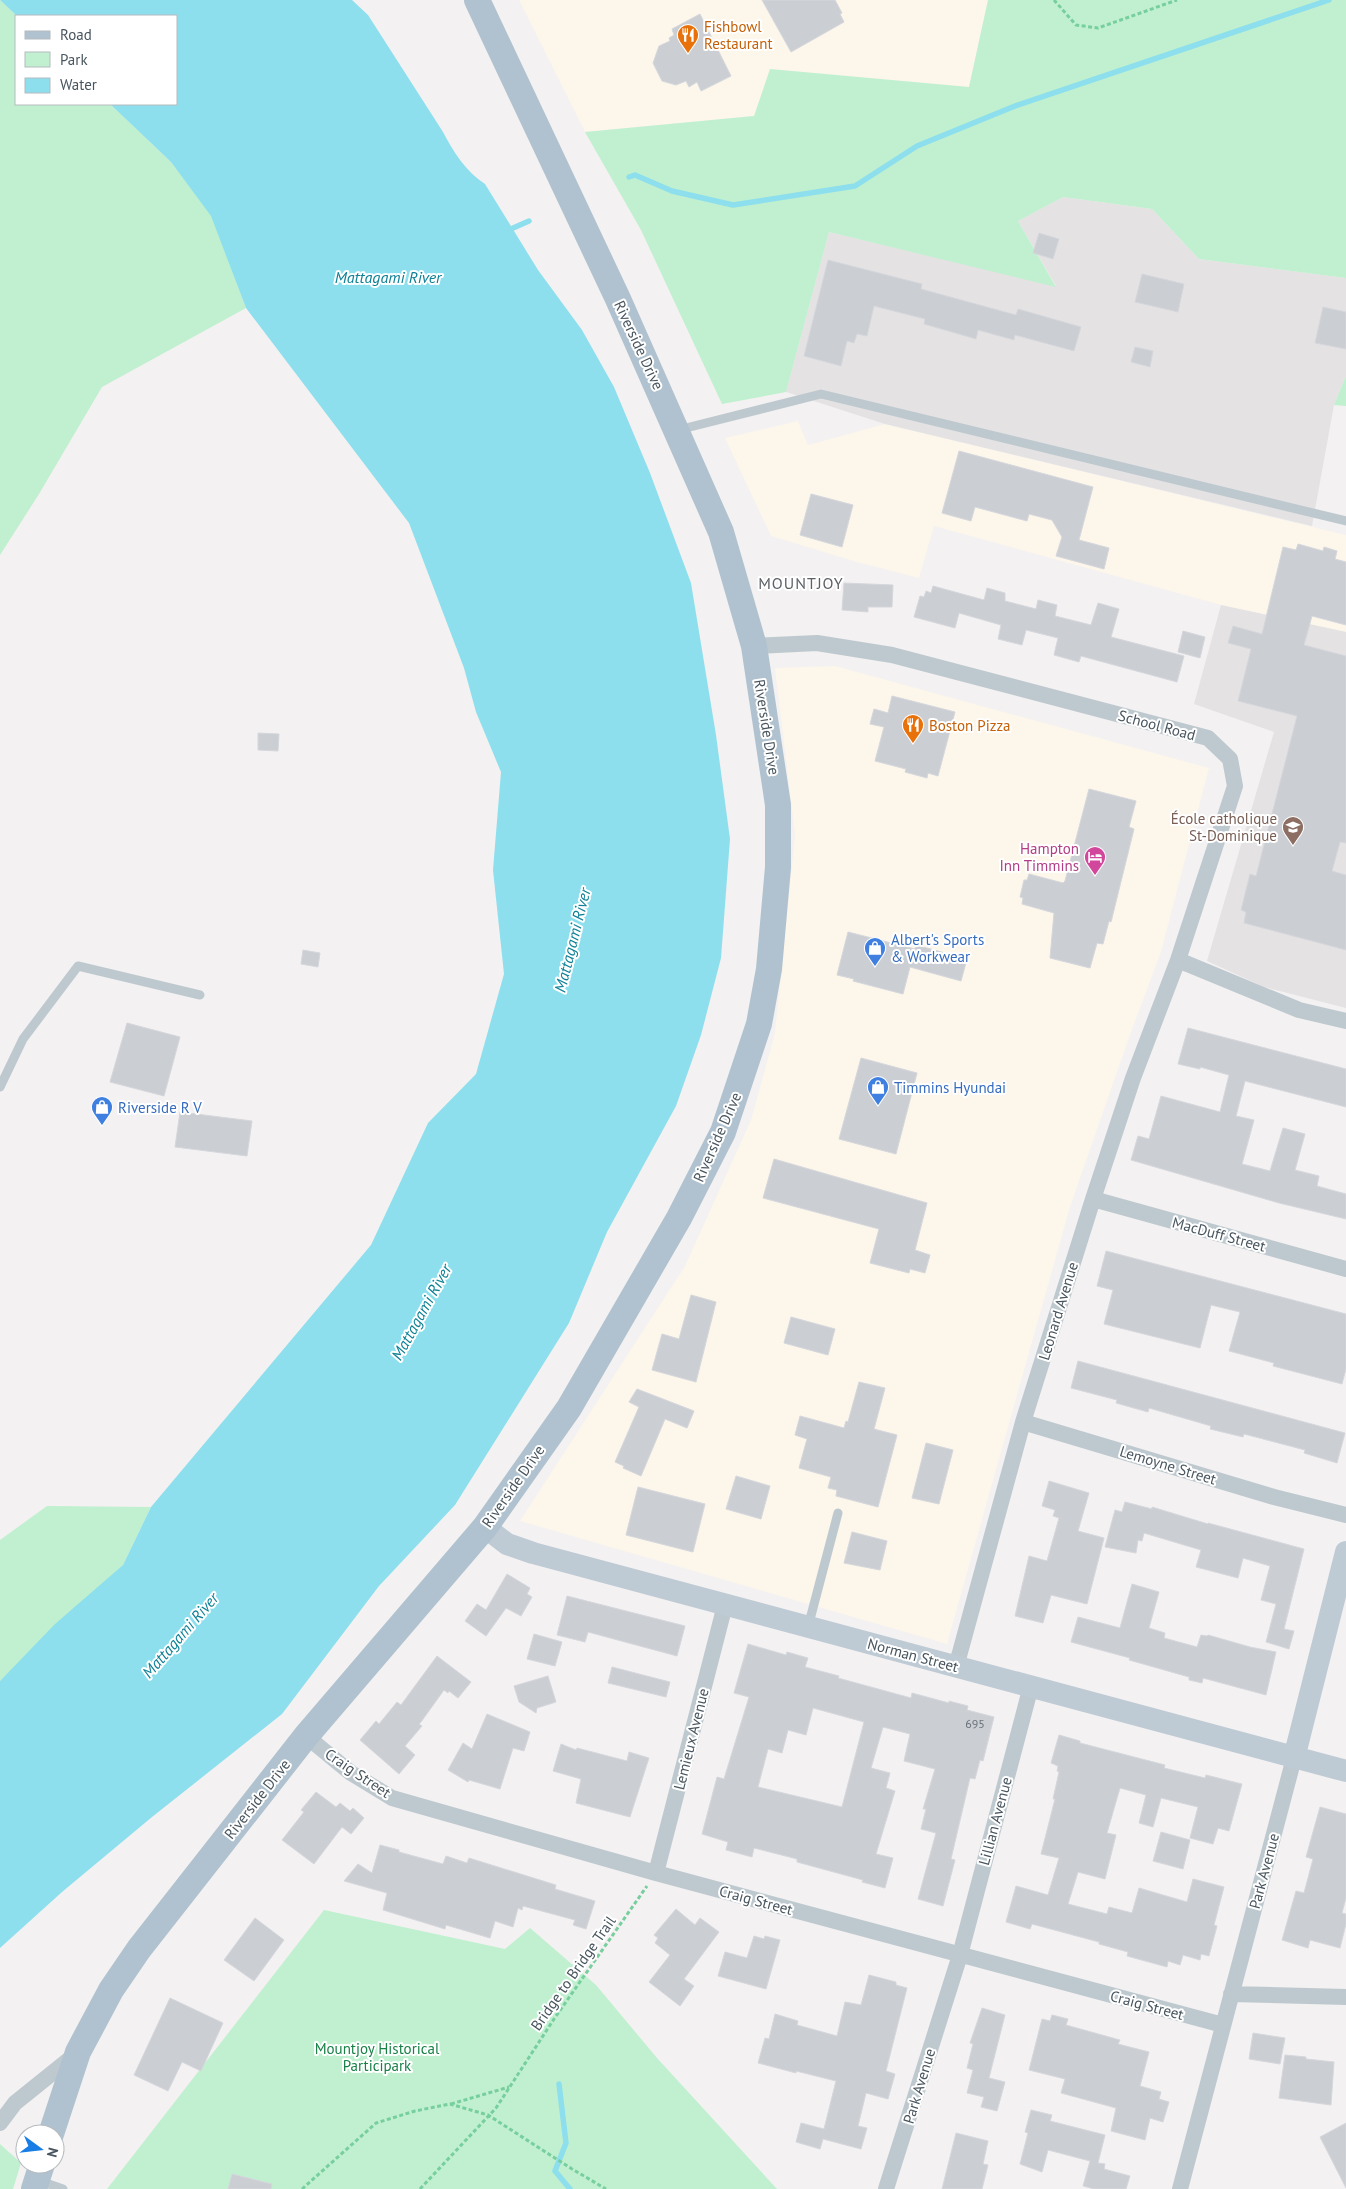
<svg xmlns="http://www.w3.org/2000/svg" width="1346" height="2189" viewBox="0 0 1346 2189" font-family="'PT Sans',sans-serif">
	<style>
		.commercial { fill: #fcf6eb }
		.education { fill: #e4e2e3 }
		.green { fill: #c0f0cf }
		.water { fill: #8ddfed }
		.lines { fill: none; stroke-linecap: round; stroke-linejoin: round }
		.stream { stroke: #8ddfed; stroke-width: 5.5 }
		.building { fill: #cbced3; stroke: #d5d7dc; fill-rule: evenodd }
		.path { stroke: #77ce9e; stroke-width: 3; stroke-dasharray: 4 2.5; stroke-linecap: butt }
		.lane { stroke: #bec9cf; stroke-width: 9 }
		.street { stroke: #bec9cf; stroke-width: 16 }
		.secondary { stroke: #becad4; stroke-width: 22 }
		.primary { stroke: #b0c2cf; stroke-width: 26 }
		.labels { text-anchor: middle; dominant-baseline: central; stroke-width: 4; stroke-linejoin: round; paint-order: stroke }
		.number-label { font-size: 12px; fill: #69737b }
		.food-label { font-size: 15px; fill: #c56008; stroke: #fff; text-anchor: start }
		.street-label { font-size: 15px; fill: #48555e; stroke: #fff }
		.education-label { font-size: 15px; fill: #785e54; stroke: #fff; text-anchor: end }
		.hotel-label { font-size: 15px; fill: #b23c85; stroke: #fff; text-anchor: end }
		.shop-label { font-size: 15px; fill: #366cbe; stroke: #fff; text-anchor: start }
		.park-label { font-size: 15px; fill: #178146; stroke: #fff }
		.water-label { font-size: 16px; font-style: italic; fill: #0d8196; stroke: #fff }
		.neighbourhood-label { font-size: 16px; letter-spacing: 1px; fill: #5d6166; stroke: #fff }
	</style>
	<rect width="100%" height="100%" fill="#f3f1f1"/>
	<path class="commercial" d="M519,0h469l-19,87 -215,29 -169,16z
		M798,421l10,24 77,-21 461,111v97l-125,-27 -287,-79 -15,52 -62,-16 -86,-26 -46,-98z
		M835,666l374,102 -48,184 -31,83 -60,172 -123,437 -427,-123 165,-255 66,-146 24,-87 20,-198 -20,-167z"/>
	<path class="education" d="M1063,197l89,12 47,50 147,19v98l-12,29 -22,121 -427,-102 -99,-32 43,-160 227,54 -38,-65z
		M1221,605l125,27v376l-82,-21 -57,-26 67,-229 -80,-28z"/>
	<path class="green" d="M0,0l17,16 -1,88h94l61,58 41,54 34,92 -144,79 -63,107 -39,61z
		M988,0h358v278l-147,-19 -47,-50 -89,-12 -45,24 38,66 -227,-55 -43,160 -64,12 -81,-174 -56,-98 169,-16 16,-47 199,18z
		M1346,376v30l-12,-1z
		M47,1506l104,1 -28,58 -123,116v-141z
		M324,1910l181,39 25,-21 66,57 61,73 120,131h-670z
		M0,2144l21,19 -8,26h-13z"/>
	<path class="water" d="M0,0h352l16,15 75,117c10,19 23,40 42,52l53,86 44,60 32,57 36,86 41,110 25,152 14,104 -9,119 -20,77 -25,71 -69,126 -38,91 -114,182 -76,81 -97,128 -130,103 -90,75 -62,56v-267l55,-57 68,-59 28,-58 220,-262 57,-122 48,-49 28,-100 -11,-104 8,-98 -25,-60 -12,-44 -55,-145 -163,-215 -35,-92 -40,-54 -61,-58h66v-88h-159z"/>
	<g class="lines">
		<path class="stream" d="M629,177l6,-2 37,16 61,14 122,-19 62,-40 98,-40 314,-106
			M506,231l23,-10
			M559,2084l7,59 -11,28 15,18"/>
	</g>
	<path class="building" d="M762,0h73l7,13 -2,1 4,8 -53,30z
		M700,14l31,62 -30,15 -4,-9 -8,5 -3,-6 -10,4 -14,-4 -9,-18 6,-17 11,-5 -1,-3 5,-3 -2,-6z
		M1039,233l20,6 -6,20 -20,-6z
		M828,260l94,24 -1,5 95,26 2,-6 63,18 -7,24 -59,-16 -1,5 -36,-10 -2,9 -52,-15 1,-5 -51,-13 -7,30 -10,-2 -3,9 -7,-2 -6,25 -37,-10z
		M1142,274l42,10 -6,28 -43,-10z
		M1323,307l23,5v37l-31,-6z
		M1135,347l18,4 -3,16 -19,-5z
		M959,451l134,36 -14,53 30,8 -5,21 -48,-13 6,-19 -10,-17 -23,-6 -2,7 -52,-14 -4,14 -29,-8z
		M811,494l42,11 -11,42 -42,-12z
		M1298,544l25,7 1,-4 13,4 -2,8 11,3v63l-34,-9 -8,29 42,11v187l-6,-1 -8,29 14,4v75l-102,-27 2,-11 -5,-2 9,-36 6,2 41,-160 -59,-15 13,-52 -23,-6 5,-17 29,8 21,-87 13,3z
		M844,583l49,2 -1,22h-24v5l-26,-2z
		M933,586l51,14 3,-12 18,5v8l31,8 2,-9 19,5 -2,11 36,9 7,-22 21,6 -8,28 73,19 -7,26 -96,-26 -2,6 -25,-7 4,-17 -32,-8 -4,15 -24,-6 3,-14 -42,-12 -4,15 -41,-11 6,-21 4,1 2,-6 5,2z
		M1183,631l22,6 -5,21 -22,-6z
		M892,696l63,16 -17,64 -10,-3 -1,5 -22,-6 1,-3 -31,-8 9,-34 -14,-3 4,-15 14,4z
		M258,733l21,1 -1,17 -20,-1z
		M1089,789l47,12 -7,26 5,2 -23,93 -2,-1 -6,23 -6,-1 -7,25 -40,-10 4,-45 -32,-9 1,-6 -3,-1 4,-17h3l2,-6 34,9 2,-2z
		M848,932l67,17 1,-4 51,14 -6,22 -51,-14 -7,27 -50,-13 1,-2 -17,-4z
		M303,950l17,3 -2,14 -17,-3z
		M127,1023l53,14 -16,59 -54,-14z
		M1188,1028l158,41v38l-101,-26 -9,35 18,4 -12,44 28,7 13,-43 22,6 -10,36 24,6 -2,10 29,8v25l-67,-16 -148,-43 7,-24 11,3 12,-43 59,16 9,-37 -29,-8v2l-22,-5z
		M861,1058l56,15 -21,81 -57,-15z
		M180,1112l72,9 -5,35 -72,-9z
		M774,1159l153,44 -12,47 15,5 -5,18 -15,-4 -1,4 -39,-10 9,-34 -116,-31z
		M1106,1251l240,63v55l-4,15 -69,-18 1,-3 -45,-12 11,-39 -29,-7 -11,43 -96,-24 9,-34 -16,-4z
		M691,1295l25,7 -20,80 -44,-12 10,-36 17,5z
		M791,1317l44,12 -7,26 -44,-12z
		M1078,1361l267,72 -8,30 -33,-10 1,-3 -61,-16 -1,3 -33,-8 1,-3 -62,-18 -1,4 -32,-9 1,-3 -46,-12z
		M859,1382l26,6 -11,41 23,6 -19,72 -42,-11 1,-6 -9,-2 3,-11 -32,-9 8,-29 -12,-4 5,-19 44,12 2,-7 2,1z
		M637,1389l57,22 -7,17 -22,-9 -24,57 -18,-8 1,-2 -9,-4 24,-55 -10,-5z
		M926,1443l27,7 -14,54 -27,-6z
		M736,1476l34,10 -9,33 -35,-10z
		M1049,1481l40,12 -11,38 26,7 -17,66 -36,-9 -8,28 -28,-7 14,-60 18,5 12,-43 -6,-2 2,-6 -13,-4z
		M638,1487l67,17 -12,48 -67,-17z
		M1125,1502l27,7v-2l56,17v-1l96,26 -20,80 10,2 -5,18 -23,-7 10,-38 -15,-4 9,-34 -27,-8 -5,20 -42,-11 5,-17 -57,-17 -2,8 -4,-1 -2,13 -31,-6 10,-37 7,2z
		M852,1532l35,9 -7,29 -36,-7z
		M507,1574l23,14 -3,6 5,3 -11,19 -15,-8 -20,28 -21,-15 12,-17 9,6z
		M1132,1584l27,8 -10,36 16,5 -1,5 33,9 4,-12 6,1 1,-1 42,12 26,5 -10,43 -63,-17 -1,5 -13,-3v-3l-60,-17 1,-2 -59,-16 7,-25 42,11z
		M567,1596l118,30 -8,30 -89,-24 -3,10 -28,-7z
		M534,1634l28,8 -7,24 -28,-7z
		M748,1644l38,11 1,-3 21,6 -3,9 34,9 -1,2 73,20 1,-5 37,10v-2l19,5 -1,4 27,7 -11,44 -3,-1 -5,19 -5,-1 -19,81 4,1 -12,46 -25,-7 18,-66 -15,-4 5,-20h-3l12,-40 -31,-8 6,-27 -27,-7 -12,41 19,5 -4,15 9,3 -19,63 17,4 -8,30 -23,-6 1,-2 -66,-18v-3l-43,-11 -2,9 -26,-7 2,-8 -26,-8 15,-57 7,2 25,-82 -15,-4zM813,1708l51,14 -22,85 -84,-20 10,-38 14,4 6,-23 18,5z
		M437,1656l34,26 -13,16 -9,-7 -1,2 -4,-3 -23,32 -2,2 3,2 -17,20 10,9 -16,19 -39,-34 16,-19 3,3 18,-22 4,3z
		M612,1667l58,15 -4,15 -58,-14z
		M548,1676l8,26 -19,6 -1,5 -17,-11 -5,-16z
		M487,1714l43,18 -6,19 -11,-3 -13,41 -31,-9 -1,2 -20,-12 15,-27 9,6z
		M1059,1735l21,6v2l85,22 -1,3 41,10 1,-3 36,9 -13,47 -11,-3 -5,16 -23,-6 8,-31 -37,-9 -8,29 -14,-4 7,-28 -26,-7 -13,45 9,2 -11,44 -27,-7 -10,32 39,10 2,-7 23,6 7,-25 48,14 6,-23 31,8 -10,38 3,1 -8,30 -8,-2 -1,6 -17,-5 -3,10 -12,-4 -1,6 -40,-11 1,-4 -29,-8v-2l-67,-18 -2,5 -24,-7 10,-36 32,9 11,-37 -18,-4 14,-55h-2l6,-27 -2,-1 1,-5 -7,-3z
		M561,1744l15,6 1,-2 50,13 2,-9 20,6 -19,59 -54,-14 5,-24 -28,-8z
		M316,1792l20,15 4,-4 10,8 3,-3 11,10 -13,16 -9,-7 -28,37 -32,-24 22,-28 -3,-2z
		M1320,1807l26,7v84l-4,15 4,1v10l-6,24 -30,-8 -2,8 -26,-8 14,-49 8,2 9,-34 -7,-2z
		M1161,1832l29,8 -7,29 -30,-8z
		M380,1845l19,5v2l44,12 3,-8 21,7 2,-5 87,27 -1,4 40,12 -9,28 -13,-4 2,-5 -52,-14 -1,4 -4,-2 -5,19 -18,-6 -5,17 -44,-13 -1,4 -62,-19 4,-17 -43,-12 14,-17 14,9z
		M676,1909l19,16 5,-7 19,14 -35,47 10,7 -14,20 -31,-24 21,-27 -15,-12 3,-5 -4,-3z
		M255,1918l29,22 -30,41 -30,-21z
		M754,1936l10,3 1,-3 15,4 -14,49 -48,-13 7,-24 22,6z
		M869,1975l27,7v3l11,3 -21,83 9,3 -7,25 -22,-6 -8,33 9,2 -6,21 -38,-10 -3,10 -24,-7 5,-19 23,6 12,-48 -40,-10v2l-38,-10 7,-25 4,1 6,-25 23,7 -1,4 40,11 8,-34 16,3z
		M170,1998l53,25 -22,48 -19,-9 -14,29 -34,-16z
		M982,2008l23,7 -16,63 16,4 -8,29 -16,-4 3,-10 -17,-4 6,-23 -6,-2 6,-24 -3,-1z
		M1052,2015l16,4 -2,6 54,15 -2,4 31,8 -9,34 21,6 -2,7 10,3 -6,20 -13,-4 -5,22 -34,-9 5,-23 -55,-15 4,-14 -36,-9 13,-51 8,2z
		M1253,2033l32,5 -5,26 -31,-5z
		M1285,2055l21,2v2l28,3 -3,43 -52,-7z
		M1031,2110l21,5 -2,6 55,14 -7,28 7,1 -1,5 26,7 -4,13h-32l-11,-3 7,-25 -42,-11 -6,22 -22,-8 8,-31 -3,-1z
		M1346,2123v65l-26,-51z
		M956,2133l32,8 -5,23 5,1 -6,24h-40z
		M232,2174l40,10 -1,5h-43z"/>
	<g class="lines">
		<path class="path" d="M1054,0l22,25 22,3 79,-28
			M451,2104l58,-17
			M302,2189l74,-66 39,-12 35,-7 38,11 84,54 34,20
			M420,2189l76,-81 58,-89 93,-133"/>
		<path class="lane" d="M678,430l143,-36 525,127
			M0,1087l23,-48 55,-73 122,29
			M808,1627l30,-114
			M40,2181l23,8"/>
		<path class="street" d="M754,646l63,-3 75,12 316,83 22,21 5,27 -57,174 -45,118 -40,121 -70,223 -67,245
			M1178,960l121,50 47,11
			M1093,1199l253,70
			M1023,1422l251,75 72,18
			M306,1736l45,37 41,25 264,75 567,152
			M656,1873l69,-268
			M1231,1994l115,3
			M0,2123l15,-20 61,-49
			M886,2189l74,-234 71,-269
			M1180,2189l114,-431"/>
		<path class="secondary" d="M485,1527l22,17 26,9 813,218
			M1294,1758l52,-206"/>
		<path class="primary" d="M51,2134l27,-82 33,-62 28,-41 167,-213 179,-209 84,-119 110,-190 44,-86 36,-108 10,-55 9,-102v-62l-24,-159 -33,-114 -103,-233 -141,-299
			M34,2189l8,-25"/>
	</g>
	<defs>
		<g id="restaurant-pin" transform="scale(1.125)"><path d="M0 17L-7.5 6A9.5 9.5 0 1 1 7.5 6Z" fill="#e8710a" stroke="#fff"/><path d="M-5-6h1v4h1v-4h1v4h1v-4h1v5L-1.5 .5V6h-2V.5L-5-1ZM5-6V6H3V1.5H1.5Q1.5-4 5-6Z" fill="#fff"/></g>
		<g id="school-pin" transform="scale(1.125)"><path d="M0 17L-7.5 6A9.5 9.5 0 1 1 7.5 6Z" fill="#8d6e63" stroke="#fff"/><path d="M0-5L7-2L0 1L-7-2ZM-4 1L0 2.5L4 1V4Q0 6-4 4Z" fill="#fff"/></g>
		<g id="hotel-pin" transform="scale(1.125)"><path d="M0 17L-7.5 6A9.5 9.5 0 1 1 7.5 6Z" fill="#d1479c" stroke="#fff"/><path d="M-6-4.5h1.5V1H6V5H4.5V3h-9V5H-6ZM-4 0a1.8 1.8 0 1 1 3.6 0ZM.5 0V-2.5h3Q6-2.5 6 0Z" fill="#fff"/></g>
		<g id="shop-pin" transform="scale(1.125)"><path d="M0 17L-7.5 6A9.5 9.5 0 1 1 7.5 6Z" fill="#3f7fe0" stroke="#fff"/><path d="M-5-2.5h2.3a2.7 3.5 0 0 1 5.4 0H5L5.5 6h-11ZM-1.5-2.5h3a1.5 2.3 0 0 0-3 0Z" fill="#fff"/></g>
	</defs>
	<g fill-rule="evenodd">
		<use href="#restaurant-pin" x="688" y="35"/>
		<use href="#restaurant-pin" x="913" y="725"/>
		<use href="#school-pin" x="1293" y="827"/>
		<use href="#hotel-pin" x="1095" y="857"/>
		<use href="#shop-pin" x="875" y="948"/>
		<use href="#shop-pin" x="878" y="1087"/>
		<use href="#shop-pin" x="102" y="1107"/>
	</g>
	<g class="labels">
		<g class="number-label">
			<text x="975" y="1723">695</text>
		</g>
		<g class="food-label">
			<text x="704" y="26">Fishbowl<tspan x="704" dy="17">Restaurant</tspan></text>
			<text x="929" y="725">Boston Pizza</text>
		</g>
		<g class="street-label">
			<text transform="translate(639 345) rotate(65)">Riverside Drive</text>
			<text transform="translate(1157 725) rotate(15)">School Road</text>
			<text transform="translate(767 727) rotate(81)">Riverside Drive</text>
			<text transform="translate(717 1137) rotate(-66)">Riverside Drive</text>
			<text transform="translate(1219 1234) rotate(15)">MacDuff Street</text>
			<text transform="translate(1058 1311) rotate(-73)">Leonard Avenue</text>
			<text transform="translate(1168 1465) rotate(17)">Lemoyne Street</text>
			<text transform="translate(513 1486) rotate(-55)">Riverside Drive</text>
			<text transform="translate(913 1655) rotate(15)">Norman Street</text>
			<text transform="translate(691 1739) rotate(-76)">Lemieux Avenue</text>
			<text transform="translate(358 1773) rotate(34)">Craig Street</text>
			<text transform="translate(257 1799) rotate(-52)">Riverside Drive</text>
			<text transform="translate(995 1821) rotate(-75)">Lillian Avenue</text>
			<text transform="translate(1264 1871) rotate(-75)">Park Avenue</text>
			<text transform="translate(756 1900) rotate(15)">Craig Street</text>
			<text transform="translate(573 1973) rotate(-55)">Bridge to Bridge Trail</text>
			<text transform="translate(1147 2005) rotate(15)">Craig Street</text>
			<text transform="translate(919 2086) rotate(-73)">Park Avenue</text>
		</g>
		<g class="education-label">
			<text x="1277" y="818">École catholique<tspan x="1277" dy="17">St-Dominique</tspan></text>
		</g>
		<g class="hotel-label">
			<text x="1079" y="848">Hampton<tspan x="1079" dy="17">Inn Timmins</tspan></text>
		</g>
		<g class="shop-label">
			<text x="891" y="939">Albert's Sports<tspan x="891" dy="17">&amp; Workwear</tspan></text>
			<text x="894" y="1087">Timmins Hyundai</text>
			<text x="118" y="1107">Riverside R V</text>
		</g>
		<g class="park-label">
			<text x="377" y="2048">Mountjoy Historical<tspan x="377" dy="17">Participark</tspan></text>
		</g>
		<g class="water-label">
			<text x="388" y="277">Mattagami River</text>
			<text transform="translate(572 940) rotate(-76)">Mattagami River</text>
			<text transform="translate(421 1312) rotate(-61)">Mattagami River</text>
			<text transform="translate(180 1635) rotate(-49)">Mattagami River</text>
		</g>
		<g class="neighbourhood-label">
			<text x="801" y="583">MOUNTJOY</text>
		</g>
	</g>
	<rect x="15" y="15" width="162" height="90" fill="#ffffff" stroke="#b6bbbf"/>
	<rect x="25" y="31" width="25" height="8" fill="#b0c2cf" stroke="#b6bbbf"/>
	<text x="60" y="40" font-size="15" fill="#48555e">Road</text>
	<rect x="25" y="52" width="25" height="15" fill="#c0f0cf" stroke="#b6bbbf"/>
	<text x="60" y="65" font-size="15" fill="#48555e">Park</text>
	<rect x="25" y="78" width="25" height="15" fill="#8ddfed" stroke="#b6bbbf"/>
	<text x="60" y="90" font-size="15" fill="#48555e">Water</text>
	<g transform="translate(40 2149) rotate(105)"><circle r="24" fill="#ffffff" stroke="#b6bbbf"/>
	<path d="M0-4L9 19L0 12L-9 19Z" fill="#187ee5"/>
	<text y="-8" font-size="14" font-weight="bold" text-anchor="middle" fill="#48555e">N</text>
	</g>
</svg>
